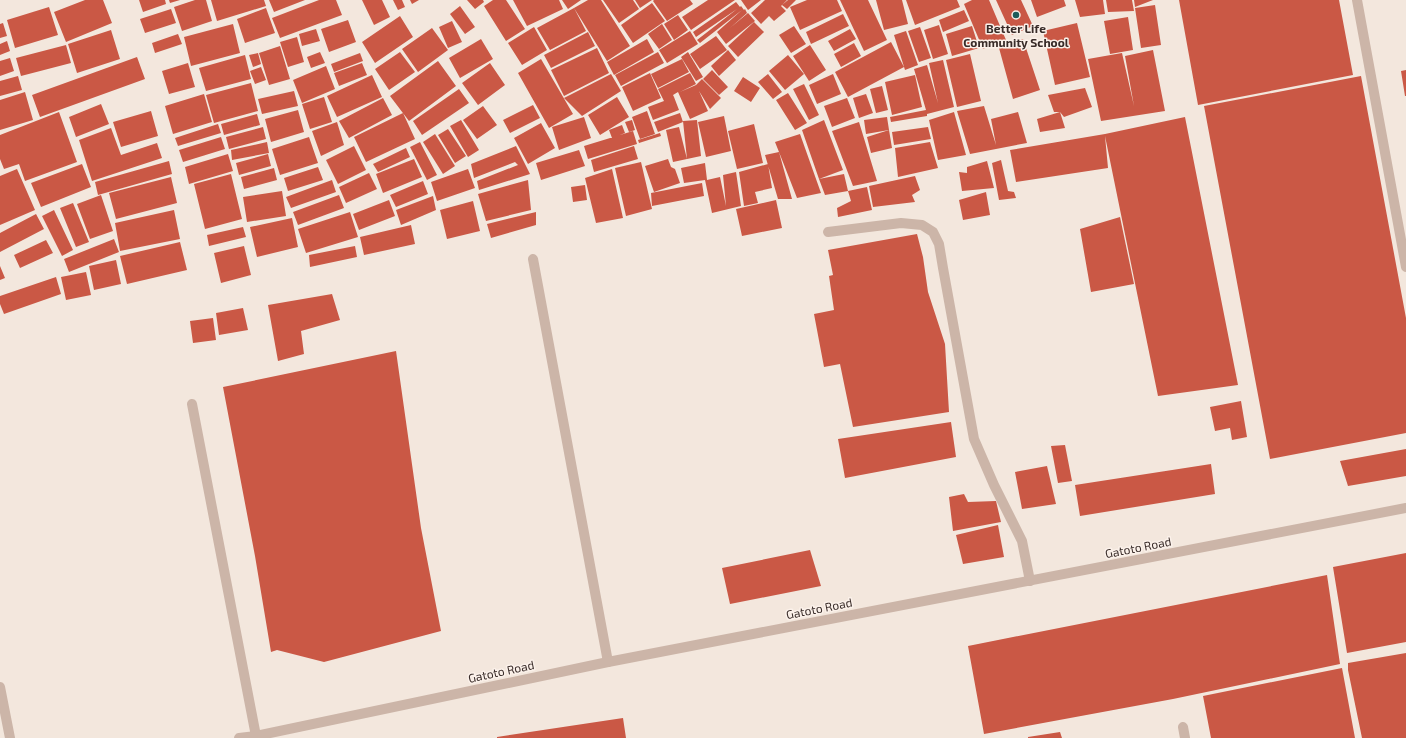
<svg xmlns="http://www.w3.org/2000/svg" width="1406" height="738" viewBox="0 0 1406 738" font-family="'Exo 2',sans-serif">
	<style>
		.building { fill: #ca5845 }
		.lines { fill: none; stroke-linecap: round; stroke-linejoin: round }
		.service { stroke: #ccb5a8; stroke-width: 10 }
		.minor { stroke: #ccb5a8; stroke-width: 10 }
		.poi-dot { fill: #1d5c5a; stroke: #fbf1ea; stroke-width: 1.5 }
		.labels { text-anchor: middle; dominant-baseline: central; stroke-width: 3; stroke-linejoin: round; paint-order: stroke }
		.poi-label { font-size: 12px; font-weight: bold; fill: #392c29; stroke: #fbf1ea }
		.street-label { font-size: 12px; fill: #392c29; stroke: #fbf1ea }
	</style>
	<rect width="100%" height="100%" fill="#f3e7dd"/>
	<path class="building" d="M85,0h18l9,23 -46,19 -12,-30z
		M139,0h26l1,4 -23,8z
		M169,0h11l-10,3z
		M195,0h11l6,21 -30,10 -8,-24z
		M211,0h53l2,6 -49,15z
		M269,0h36l-31,12z
		M319,0h17l6,15 -62,23 -8,-20z
		M362,0h20l8,17 -16,8z
		M393,0h9l3,7 -7,3z
		M410,0h9l-7,4z
		M467,0h16l1,2 -9,7z
		M493,0h13l19,29 -19,12 -22,-35z
		M513,0h46l4,9 -36,17z
		M562,0h19l-13,9z
		M588,0h13l29,46 -23,15 -33,-53z
		M603,0h30l6,9 -20,14z
		M635,0h17l-12,8z
		M654,0h36l3,4 -26,17 -14,-20z
		M708,0h27l-44,30 -9,-13z
		M741,0h20l-13,10z
		M765,0h22l-6,6 5,5 -12,10 -5,-5 -8,8 -10,-11z
		M788,0h8l-9,9 -5,-4z
		M807,0h30l5,11 -42,19 -10,-23z
		M840,0h28l19,40 -23,11z
		M876,0h26l6,24 -24,6z
		M906,0h51l3,7 -45,18z
		M972,0h17l17,40 -23,9 -19,-45z
		M996,0h25l12,26 -21,9z
		M1031,0h33l2,6 -29,11z
		M1075,0h28l2,14 -25,3z
		M1106,0h26l2,11 -26,1z
		M1134,0h19l-18,7z
		M1179,0h160l14,75 -155,30z
		M736,2l4,5 1,-1 3,4 1,-1 2,4 -17,15 18,-15 7,8 -29,23 -9,-12 25,-22 -42,33 -3,-3 40,-31 -41,28 -3,-5z
		M652,3l13,18 -32,22 -12,-18z
		M1155,5l6,40 -20,3 -6,-40z
		M460,6l15,21 -10,7 -15,-20z
		M49,7l9,28 -43,13 -8,-28z
		M266,8l9,25 -30,10 -8,-24z
		M574,8l12,23 -36,19 -13,-22z
		M171,9l5,14 -31,10 -5,-14z
		M964,10l5,11 -26,11 -4,-12z
		M843,14l6,12 -38,18 -5,-12z
		M678,15l10,15 -14,10 -10,-16z
		M400,16l13,21 -38,26 -13,-21z
		M1128,17l5,33 -23,4 -6,-33z
		M348,20l8,22 -27,10 -8,-23z
		M452,21l10,21 -14,6 -9,-21z
		M754,22l10,10 -26,25 -10,-11z
		M3,23l4,13 -7,2v-14z
		M1077,23l13,54 -35,8 -12,-54z
		M233,24l7,29 -49,13 -7,-29z
		M662,24l10,16 -13,9 -11,-15z
		M939,25l9,29 -15,5 -9,-29z
		M794,26l12,18 -15,9 -12,-18z
		M972,26l7,22 -27,8 -6,-22z
		M534,27l13,23 -25,15 -14,-22z
		M920,27l11,31 -12,4 -11,-31z
		M432,28l16,22 -30,22 -16,-23z
		M316,29l4,12 -18,5 -3,-12z
		M850,29l6,10 -22,12 -6,-10z
		M111,30l9,29 -43,14 -9,-29z
		M690,31l8,13 -31,19 -8,-13z
		M906,31l12,34 -13,5 -11,-35z
		M588,32l7,14 -44,22 -7,-13z
		M178,34l4,10 -27,9 -3,-10z
		M716,36l11,14 -27,19 -10,-15z
		M297,37l7,25 -16,5 -8,-25z
		M481,39l12,20 -33,19 -11,-20z
		M647,39l7,13 -40,23 -7,-13z
		M1023,39l17,51 -27,9 -14,-51 11,-7z
		M7,41l3,10 -10,4v-11z
		M891,42l13,25 -56,30 -13,-25z
		M854,43l7,13 -20,11 -7,-13z
		M66,45l5,18 -50,13 -5,-18z
		M810,45l16,25 -17,11 -16,-25z
		M280,46l10,33 -21,6 -10,-32z
		M597,48l12,25 -45,23 -13,-26z
		M728,50l8,10 -17,16 -8,-10z
		M1153,50l12,61 -64,10 -13,-62 34,-6 12,53 -9,-50z
		M320,52l5,11 -14,5 -4,-11z
		M400,52l15,20 -26,18 -14,-21z
		M658,52l6,11 -43,23 -6,-11z
		M688,52l15,25 -7,4 -15,-24z
		M258,53l3,11 -8,3 -4,-12z
		M360,53l3,8 -29,11 -3,-8z
		M970,54l11,47 -24,6 -11,-47z
		M245,55l6,24 -45,12 -7,-23z
		M788,55l16,19 -19,16 -16,-19z
		M137,57l8,22 -105,38 -8,-22z
		M10,58l4,13 -14,5v-15z
		M541,59l32,55 -24,14 -31,-55z
		M682,59l7,13 -31,16 -7,-14z
		M943,60l11,47 -27,7v2l-36,6 -1,-5 36,-7 -12,-41 13,-4 11,38 -9,-40z
		M438,61l18,25 -47,35 -19,-25z
		M188,63l7,24 -26,7 -7,-23z
		M362,63l5,12 -28,11 -5,-13z
		M490,63l15,22 -27,20 -16,-22z
		M326,66l9,23 -33,14 -9,-23z
		M261,67l5,13 -11,4 -5,-13z
		M712,70l16,17 -9,8 -16,-16z
		M1406,70v26h-1l-4,-25z
		M650,73l11,25 -28,13 -11,-24z
		M690,73l6,11 -16,8 16,-7 6,-6 19,19 -11,11 -11,-18 9,20 -18,8 -12,-27 -5,3 1,2 -7,3 7,-3 5,13 -26,10 -5,-13 16,-6 -6,-12z
		M611,74l10,17 -39,25 -18,-18z
		M768,74l14,18 -9,7 -15,-17z
		M833,74l8,20 -24,10 -8,-19z
		M372,75l10,22 -45,20 -10,-21z
		M915,75l7,32 -30,8 -7,-33z
		M18,76l4,14 -22,6v-15z
		M1361,76l45,242v115l-136,26 -66,-353z
		M743,77l17,11 -9,14 -17,-11z
		M251,83l7,28 -44,12 -8,-28z
		M804,84l15,31 -10,5 -16,-31z
		M882,86l6,24 -12,3 -6,-24z
		M1085,88l7,19 -28,10 -4,-5 5,16 -25,4 -3,-13 23,-7h-6l-6,-17z
		M459,89l10,14 -47,32 -9,-14z
		M294,91l4,15 -36,8 -4,-15z
		M25,92l8,28 -33,10v-30z
		M788,93l19,30 -12,7 -19,-30z
		M204,94l8,28 -39,12 -8,-28z
		M866,94l7,19 -14,5 -6,-20z
		M324,97l8,25 -22,7 -8,-25z
		M617,97l12,20 -29,18 -12,-20z
		M383,98l9,17 -43,23 -10,-17z
		M847,98l8,20 -23,9 -8,-21z
		M101,104l8,20 -33,13 -7,-20z
		M533,105l7,13 -30,15 -7,-13z
		M483,106l14,19 -20,14 -14,-19z
		M984,106l12,39 -5,-26 27,-7 9,31 -57,11 -13,-43z
		M298,110l6,22 -33,10 -6,-23z
		M151,111l7,25 -37,11 -8,-25z
		M647,111l8,23 -15,5 -8,-22z
		M59,112l18,50 -52,19 -6,-17 -15,5 -4,-10v-24z
		M954,112l12,43 -28,5 -9,-40z
		M403,113l12,26 -49,23 -12,-25z
		M680,113l3,9 -25,10 -4,-10z
		M257,114l3,11 -36,10 -3,-11z
		M724,116l7,35 -25,6 -8,-35z
		M584,117l7,21 -32,12 -7,-23z
		M887,117l2,13 -23,4 -2,-14z
		M1185,117l53,268 -80,11 -53,-260 3,32 -92,14 -6,-32 95,-16z
		M461,120l18,30 -11,7 -18,-31z
		M632,120l3,10 -6,2 -4,-10z
		M697,120l4,36 -14,3 -4,-38z
		M824,120l19,50 -24,9 25,-5 4,17 19,-4 5,23 -34,7 -1,-9 14,-7 -3,-10 -23,4 -6,-16 -17,-49z
		M337,122l7,23 -23,11 -9,-25z
		M859,122l18,59 -24,5 -21,-55z
		M541,123l14,25 -27,16 -14,-26z
		M218,124l3,9 -43,13 -3,-8z
		M754,124l9,39 -26,6 -9,-38z
		M622,125l3,8 -13,5 -3,-8z
		M263,127l3,12 -37,10 -3,-12z
		M679,127l8,32 -14,3 -7,-32z
		M928,127l3,12 -37,6 -2,-13z
		M111,128l10,27 36,-12 5,15 -70,23 -13,-41z
		M448,129l18,27 -11,7 -17,-28z
		M889,130l3,18 -21,5 -4,-16z
		M633,131l4,13 -49,15 -4,-13z
		M660,133l1,3 -22,7 -1,-3z
		M435,134l20,32 -12,8 -20,-32z
		M800,134l21,59 -24,5 -18,-46 13,47h-14l-13,-44 14,-3 -4,-10z
		M221,137l4,12 -42,13 -4,-12z
		M309,137l9,26 -38,12 -8,-26z
		M267,142l2,11 -37,7 -1,-10z
		M420,142l17,33 -10,5 -17,-33z
		M930,142l8,26 -40,9 -3,-29z
		M354,146l12,24 -28,14 -12,-24z
		M516,146l14,28 -51,16 -2,-9 41,-16 -3,-3 -41,16 -3,-14z
		M634,146l4,13 -44,13 -3,-12z
		M406,148l4,9 -32,15 -5,-8z
		M579,150l6,16 -44,14 -5,-17z
		M228,154l5,17 -44,13 -4,-17z
		M268,154l3,12 -32,9 -3,-12z
		M414,159l8,18 -39,16 -7,-19z
		M668,159l3,8 4,2 5,14 -26,9 -9,-26z
		M1001,160l7,31 6,1 2,6 -17,2 -7,-37z
		M169,161l3,13 -74,21 -3,-13z
		M987,161l7,27 -32,3 -3,-19 8,1v-6z
		M641,162l11,47 -26,7 -11,-48z
		M705,163l2,17 13,-3 6,29 -3,-31 13,-3 5,34 -29,7 -7,-33 -21,3 -3,-15z
		M82,164l9,23 -50,20 -10,-24z
		M768,164l4,24 -17,4 3,11 -14,3 -5,-34z
		M318,167l5,13 -35,11 -4,-13z
		M274,168l3,12 -33,9 -3,-12z
		M17,169l18,41 -35,15v-49z
		M468,169l7,19 -38,13 -6,-19z
		M612,169l11,49 -27,5 -11,-45z
		M369,173l8,16 -31,14 -7,-16z
		M231,174l11,45 -37,10 -11,-45z
		M915,176l5,14 -8,5 3,7 -42,5 -4,-21z
		M171,177l6,26 -61,16 -7,-26z
		M332,180l4,12 -45,16 -5,-11z
		M528,180l3,30 -45,11 -8,-27z
		M423,181l5,13 -32,13 -6,-12z
		M702,183l2,13 -52,10 -1,-13z
		M585,185l2,15 -14,2 -2,-15z
		M282,191l4,25 -39,6 -4,-25z
		M986,192l4,23 -27,5 -4,-20z
		M101,195l12,36 -23,8 -13,-35z
		M339,195l5,13 -46,17 -5,-13z
		M433,196l3,14 -35,15 -5,-15z
		M389,200l6,16 -36,14 -6,-16z
		M776,200l6,28 -40,8 -6,-27z
		M473,201l7,30 -33,8 -7,-29z
		M73,203l16,39 -13,5 -16,-39z
		M54,210l19,40 -11,6 -20,-40z
		M174,210l6,29 -60,12 -5,-28z
		M350,212l8,25 -52,16 -8,-24z
		M536,212v13l-45,13 -4,-14z
		M36,214l8,15 -44,23v-19z
		M1120,217l14,67 -43,8 -11,-63z
		M292,218l6,29 -41,10 -7,-30z
		M411,225l4,19 -51,11 -4,-18z
		M243,227l3,10 -37,9 -2,-11z
		M917,234l6,23 5,35 17,52 4,68 -96,15 -13,-63 -16,3 -10,-53 20,-4 -5,-34 4,-1 -5,-25z
		M114,239l5,13 -50,20 -5,-13z
		M46,240l7,13 -33,15 -6,-13z
		M180,242l7,28 -60,14 -7,-28z
		M244,246l7,29 -30,8 -7,-30z
		M355,246l2,11 -47,10 -1,-12z
		M116,260l5,24 -27,6 -5,-24z
		M0,266l5,12 -5,2z
		M86,272l5,23 -25,5 -5,-23z
		M56,277l5,17 -57,20 -4,-10v-8z
		M332,294l8,26 -39,11 3,23 -26,7 -10,-56z
		M243,308l5,22 -29,5 -3,-22z
		M213,318l3,22 -23,3 -3,-22z
		M396,351l25,177 20,103 -117,31 -47,-12 -6,2 -16,-96 -32,-169z
		M1241,401l6,36 -15,3 -2,-12 -15,3 -5,-24z
		M951,422l5,35 -111,21 -7,-39z
		M1065,445l7,36 -14,2 -7,-37z
		M1406,449v27l-58,10 -8,-25z
		M1211,464l4,30 -135,22 -5,-31z
		M1047,466l9,38 -34,5 -7,-37z
		M964,494l4,8 28,-1 5,21 -48,9 -4,-34z
		M998,525l6,32 -41,7 -7,-29z
		M810,550l11,36 -91,18 -8,-36z
		M1406,553v89l-59,11 -14,-86z
		M1327,575l13,89 -167,35 -189,35 -16,-88z
		M1406,653v85h-44l-14,-68v-7z
		M1342,668l13,70h-144l-8,-42z
		M623,718l3,20h-129v-1z
		M1060,732l2,6h-34v-1z"/>
	<g class="lines">
		<path class="service" d="M1357,0l49,267
			M828,232l73,-9 21,2 11,7 6,12 4,24 31,171 20,46 28,56 8,40
			M533,259l75,403
			M192,404l64,332
			M1183,727l2,11"/>
		<path class="minor" d="M0,687l10,51
			M239,738l17,-2 352,-74 798,-154"/>
	</g>
	<circle class="poi-dot" cx="1016" cy="15" r="4"/>
	<g class="labels">
		<g class="poi-label">
			<text x="1016" y="28">Better Life<tspan x="1016" dy="14">Community School</tspan></text>
		</g>
		<g class="street-label">
			<text transform="translate(1138 547) rotate(-11)">Gatoto Road</text>
			<text transform="translate(819 608) rotate(-11)">Gatoto Road</text>
			<text transform="translate(501 671) rotate(-12)">Gatoto Road</text>
		</g>
	</g>
</svg>
